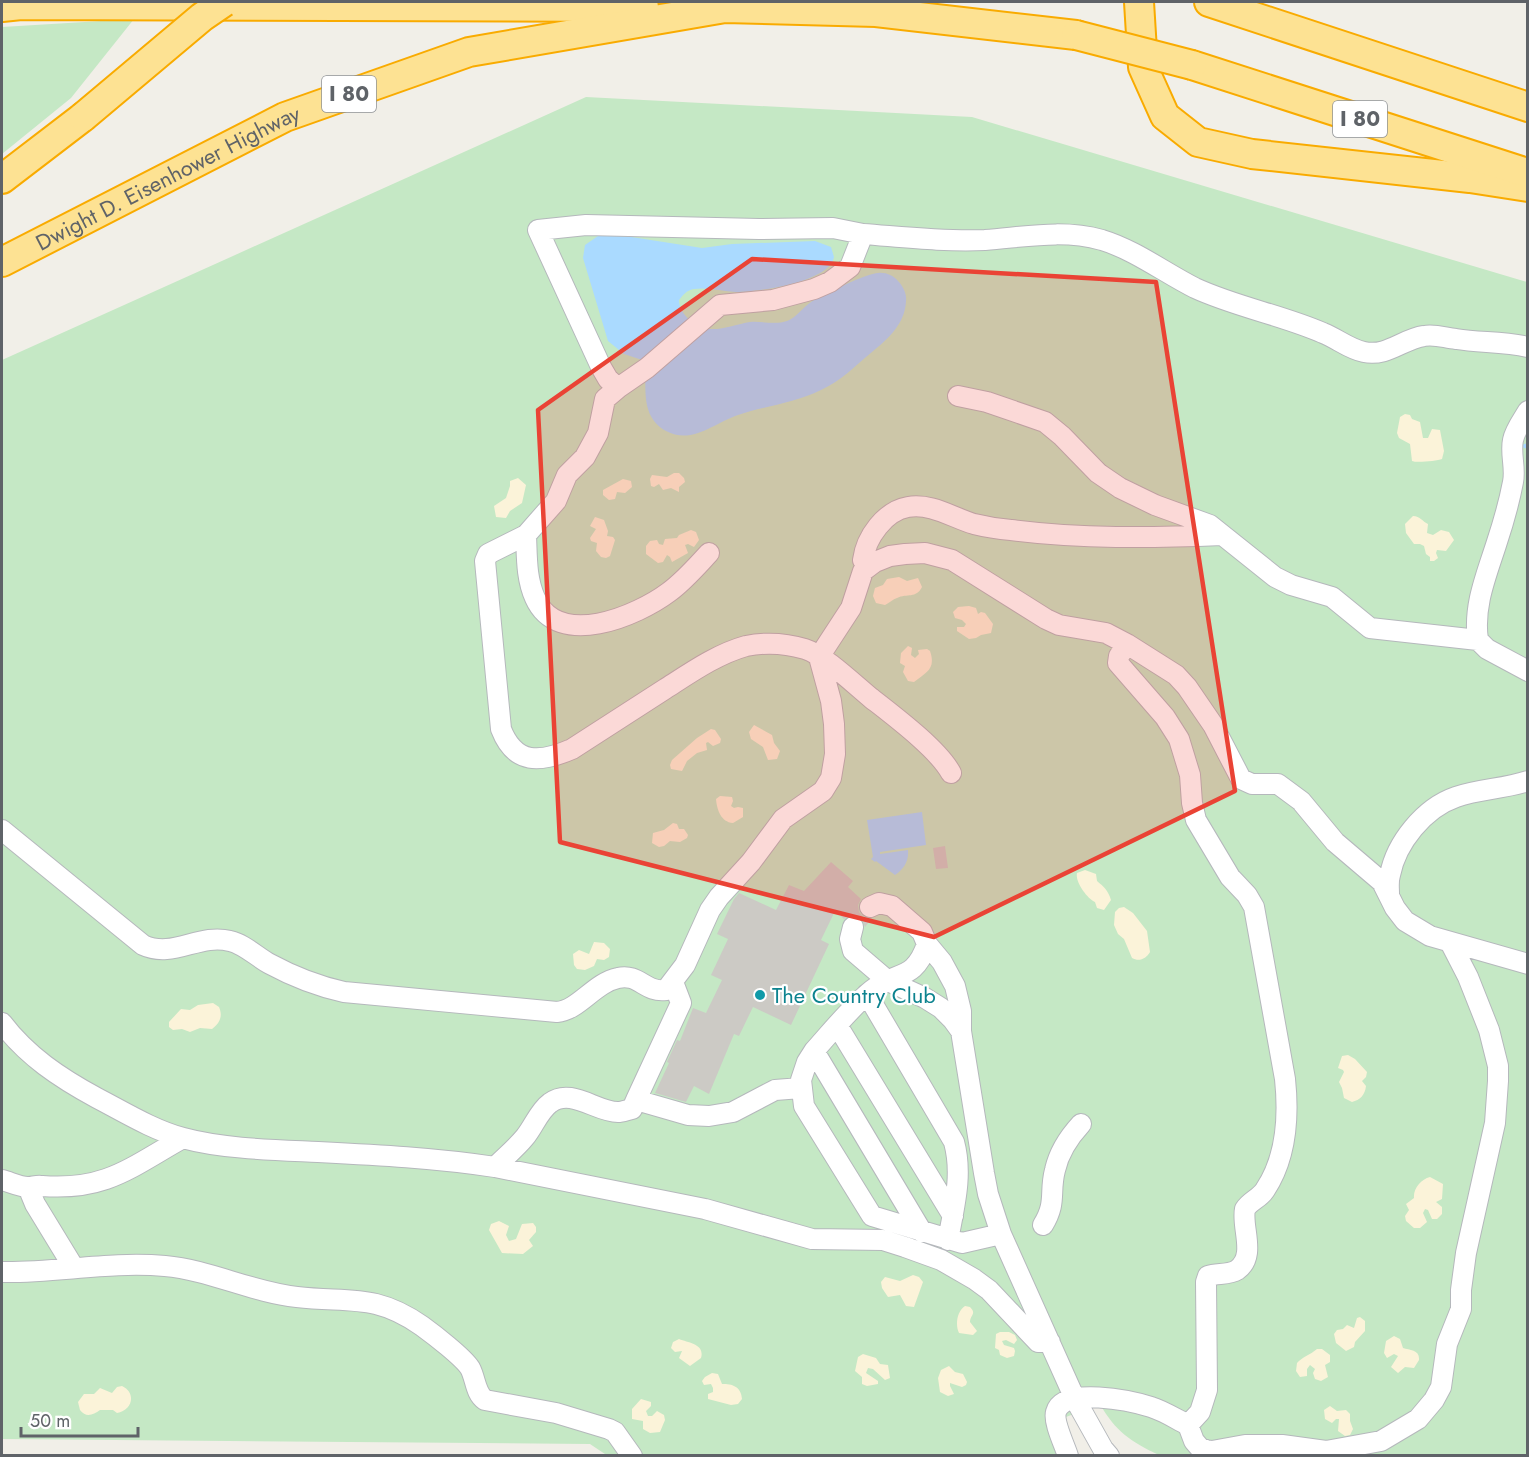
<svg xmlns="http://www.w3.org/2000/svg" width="1529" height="1457" viewBox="0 0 1529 1457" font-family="Jost,sans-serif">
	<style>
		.green { fill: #c5e8c5 }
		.sand { fill: #fbf3d9 }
		.water { fill: #aadaff }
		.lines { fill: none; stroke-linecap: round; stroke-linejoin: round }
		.stream { stroke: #aadaff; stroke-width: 4.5 }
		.building { fill: #cccac5 }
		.minor-casing { stroke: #b5b8bc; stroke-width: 22 }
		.highway-casing { stroke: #f9ab00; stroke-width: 32 }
		.path { stroke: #9cc7a9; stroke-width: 3; stroke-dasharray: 6 3; stroke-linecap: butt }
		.minor { stroke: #fff; stroke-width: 20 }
		.highway { stroke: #fde293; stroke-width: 28 }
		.highway-bridge-casing { stroke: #f9ab00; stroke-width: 32; stroke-linecap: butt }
		.highway-bridge { stroke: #fde293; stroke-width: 28 }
		.marked { fill: #ea4335; fill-opacity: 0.2; stroke: #ea4335; stroke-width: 4.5; stroke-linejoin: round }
		.culture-dot { fill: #0f9aa8; stroke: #fff; stroke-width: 2 }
		.labels { text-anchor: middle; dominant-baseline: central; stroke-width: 4.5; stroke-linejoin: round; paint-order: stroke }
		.shield { fill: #fff; stroke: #8f9295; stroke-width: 1.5 }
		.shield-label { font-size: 21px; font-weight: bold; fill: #5f6368 }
		.street-label { font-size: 22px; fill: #5f6368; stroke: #fff }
		.culture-label { font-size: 22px; fill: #0d838f; stroke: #fff; text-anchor: start }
	</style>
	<rect width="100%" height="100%" fill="#f1efe8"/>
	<path class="green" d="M134,19l-63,79 -69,56v-127z
		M586,97l386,20 555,165v1171l-4,3 -364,-1c-28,-13 -44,-24 -59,-51l-34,13 9,39h-467l-18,-12 -588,-5v-1079z"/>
	<path class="sand" d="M1405,414l5,1 2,4 8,3 3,16h5l4,-9 8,1 4,21 -2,8c-5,2 -26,4 -30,2l-2,-17 -11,-6 -2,-5 3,-16z
		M674,473h5l5,5 1,4 -6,5v5l-8,-4 -8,2 -4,-6 -5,3 -3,-1 -1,-7 2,-4 15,2z
		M518,478l8,7 -4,18 -12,8 -4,7 -10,-1 -2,-11 12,-8 4,-12v-5z
		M623,479l8,2 1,6 -7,6 -8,-1 -2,7 -6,1 -6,-5v-5z
		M1413,516c7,0 10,6 15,8l-1,9 6,2 8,-5 8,2 5,8 -8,11 -9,-1 -1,3 2,5 -4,3h-4v-4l-4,-3 -2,-8 -4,-2h-6l-8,-11 -1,-9z
		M595,517l9,3 4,11 -1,5 6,1 2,3 -5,16 -4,2 -5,-1 -5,-6 1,-8 -6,-2 -1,-3 6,-9 -6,-3z
		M691,530l5,2 3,8 -5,7 -6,-3 -3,1 3,8 -16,9 -2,-5 -3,-2 -4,7 -5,1 -12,-9v-8l4,-5 7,-1 2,4 4,1 2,-6 12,-1 2,-3z
		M899,577l8,4 11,-3 4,9c-6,12 -15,6 -25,11 -4,1 -8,5 -12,7l-9,-2 -3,-7 2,-8 8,-3 4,-6z
		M969,606l7,2 2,6 3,-2 4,1 8,11 -2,9 -10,2 -5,3 -7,1 -12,-8v-4h7l2,-3 -4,-4 -7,-2 -2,-6 5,-5z
		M908,646l4,2 -1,7 4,3 4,-4 -1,-4 9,-1 3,2c6,18 -3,21 -16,31l-6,-1 -5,-9 2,-6 -5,-3 1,-10z
		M754,725l18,10 2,8 6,8 -3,8 -9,1 -5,-13 -12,-8 -2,-7z
		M711,729l4,1 6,9 -1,4 -7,3 -5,-4 -2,1 1,7 -10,3 -10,8 -5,10 -11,-2 -1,-4 2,-5 25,-22z
		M720,796l12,1 1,4 -2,5 3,2 4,-1 5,1v9l-10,6c-12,-1 -16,-13 -17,-24z
		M673,823l4,1 2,5h5l4,6 -1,3 -7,4 -10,-1 -6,5 -5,1 -7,-4 1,-10 11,-3z
		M1085,870l11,4 1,7c7,6 11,9 14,19l-7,10 -7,-2 -2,-6c-8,-4 -20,-20 -18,-29z
		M1124,907l9,6 14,18 3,21c-4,7 -11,10 -18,6l-8,-19 -6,-5 -4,-9 1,-13 4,-4z
		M594,942l10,1 6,6 -1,8 -5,3 -7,-1 -3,7 -9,4 -8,-1 -3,-4 -1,-11 6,-4 10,4z
		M213,1003l6,4c4,9 1,16 -7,22l-12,-1 -10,4 -8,-3 -9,1 -4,-3v-5l12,-13 9,1 8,-5z
		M1348,1055l7,4 12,13 -1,5 -4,4 4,5c-1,9 -6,14 -14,16l-8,-4 -2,-10 -3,-6 5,-10 -1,-2 -5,-2 4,-12z
		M1430,1177l13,7 -1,15 -6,3 6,5v7l-5,5h-5l-4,-9 -3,-1 -2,4 4,9 -7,6h-6l-8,-7 -1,-5 4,-6 -3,-6 8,-6c-1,-9 7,-19 16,-21z
		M499,1221l10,5 -3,9 3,6 7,-2 6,-15 11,-1 3,4v5l-7,8 4,6 -10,8 -21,-1 -13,-23 2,-6z
		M913,1275l6,2 4,5 -9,25 -8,-1 -6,-11 -12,2 -6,-9 -1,-6 4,-5 15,4z
		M965,1306l5,1c7,7 0,8 0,15l7,9 -4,4 -14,-2c-4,-8 -2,-22 6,-27z
		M1357,1318l3,-1 5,4v10l-10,11 -1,5 -8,4 -10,-8 -2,-9 3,-4 6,-1 4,-4 7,3z
		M1009,1332l6,3 2,5 -3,4 -8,-4 -4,1 2,4 10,3 1,3 -1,5 -7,2 -7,-3 -1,-5 -4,-2 1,-14 4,-2z
		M1394,1336l6,3 3,9c7,2 17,2 16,12l-5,8 -9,-1 -7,6 -7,-6 7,-11 -4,-2 -7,4 -3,-5 2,-12z
		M679,1339c10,4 26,5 22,19l-11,8 -11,-8 3,-7 -7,1 -4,-4 2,-6z
		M1317,1349h5l8,6v7l-5,3 3,12 -7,4 -6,-2 -2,-6 2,-4 -5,-4 -3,4v7l-7,1 -4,-6 1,-8c5,-6 13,-8 20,-14z
		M863,1354l13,4 4,6 8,1 2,13 -5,2 -12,-11 -5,-1 -2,5 12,8v3l-11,2 -5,-2v-7l-7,-6 3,-14z
		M949,1366l6,6 8,2 4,8 -1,3 -4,2 -12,-4v3l4,8 -6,2 -8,-4 -2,-14 3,-8z
		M712,1373l6,1 4,10c10,0 19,2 20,15l-4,5 -7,1 -23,-6v-5l5,-2v-4l-2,-4 -7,1 -2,-4 3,-4z
		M122,1386c15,7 10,25 -5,27l-4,-3h-13c-7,5 -14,8 -20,0l-2,-8 6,-8h10l6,-6 12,5 5,-6z
		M641,1399l10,3v4l-5,5 2,5h4l5,-5 7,4 1,5 -5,12 -10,1 -7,-4v-8l-11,-2v-10z
		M1330,1406l7,5 9,-1 4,4v7l3,8 -3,6 -5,1 -7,-5 1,-12h-3l-4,4 -7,-4 -1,-9z"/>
	<path class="water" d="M598,236h27l77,12 30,-4 83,-3 16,6 3,10c-4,25 -76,35 -98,35 -14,-1 -29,-5 -42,-3 -7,1 -11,6 -15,11 0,15 17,27 31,29 13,1 27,-5 40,-7 12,-1 26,3 37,-1 9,-3 16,-14 24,-19 10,-7 57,-29 67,-29 7,-1 15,2 20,8 5,5 9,13 8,20 -1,23 -18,38 -34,51 -17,14 -31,29 -51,38 -26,13 -56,16 -83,25 -24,8 -46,30 -72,16 -27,-15 -19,-45 -21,-70l-21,-7 -16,-13 -25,-83 2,-13z
		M922,812l4,33 -46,7v2l28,-4c1,11 -4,19 -13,25l-19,-14 -1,1 -4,-3 2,-2 -6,-37z"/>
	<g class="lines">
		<path class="stream" d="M1525,446h3"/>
	</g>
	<path class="building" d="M945,846l3,22 -12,1 -3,-21z
		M831,862l22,19 -5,6 13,12 -3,6 1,7 4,5 9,1 -7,9 -3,-8 -6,-3 -6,-1 -6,4 -9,-8 -14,29 8,4 -38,81 -38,-18 -14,29 -5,-2 -25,60 -15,-8 -8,16 -31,-9 14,-30 -2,-1 10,-22 3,1 13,-33 13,5 16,-33 -11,-5 17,-36 -11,-5 17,-35 5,-6 37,17 13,-25 15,6z"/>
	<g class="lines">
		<g class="minor-casing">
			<path id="minor" d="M863,234l-30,-6 -74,1 -173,-4 -48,5 63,137 7,12 10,9 -13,11 -7,34 -13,24 -18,18 -11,26 -30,34 -38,19 -3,7 16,168c14,36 39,34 71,20 31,-20 62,-40 93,-60 25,-16 52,-35 81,-43 20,-4 39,-3 59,3 19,6 49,35 66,49 23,18 67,51 80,75
				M618,388l29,-20 73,-63 53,-5 41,-11 16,-7 20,-15 13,-33c40,3 82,8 122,6 40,-3 77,-11 117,0 33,10 63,33 93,48 41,19 87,27 128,45 15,6 26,16 41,19 23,5 39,-13 60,-16 12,-2 21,2 32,3 24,4 48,2 72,8
				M958,396l29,6 58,20 17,14 36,37 22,15 35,17 55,20 65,52 16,8 41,12 38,31 108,12 9,9 41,22
				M526,535c1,21 0,43 9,63 23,52 102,18 134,-6 15,-11 27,-25 40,-39
				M869,565l-6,-5c3,-23 22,-49 45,-53 24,-4 45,11 66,17 12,3 25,5 37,6 69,9 141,8 211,5
				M1478,640c-5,-33 8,-64 18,-95 7,-21 13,-42 17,-63 3,-14 -3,-28 0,-42 2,-10 9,-19 15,-29
				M1127,644l-8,12 -1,7 47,54 14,22 11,36 2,28 4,17 34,57 17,18 7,12 31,172c4,38 2,78 -20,111 -5,8 -15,11 -20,19 -4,18 12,47 -8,61 -8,5 -20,3 -29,6l-2,6 1,108 -7,22 -12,13
				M2,830l141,115c30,14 56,-12 87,-4 14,3 27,16 40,23 24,13 47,22 74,28l213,20c22,-2 37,-29 61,-34 21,-5 27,15 48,12l19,-25 25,-55 9,-13 32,-35 32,-43 40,-28 8,-13 4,-24 -1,-30 -3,-23 -12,-44 32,-49 12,-37 12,-9 15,-6 15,-2 20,-1 27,7 94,59 13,6 47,8 21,11 49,31 11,12 26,38 28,54 11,5h26l23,17 34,41 47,40 13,26 10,13 25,15 98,28
				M1389,894c0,-6 -1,-13 1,-19 6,-32 34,-67 66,-78 23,-8 48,-8 72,-16
				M870,907l9,-4 13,3 30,26 5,12 15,18 13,24 6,25v20
				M853,927l-3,12 3,12 35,30 37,17 16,10 12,12 8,11 23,142 4,21 13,40 74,165 28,50 6,7
				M927,944c-13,38 -30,26 -55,46 -21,17 -40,41 -58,61l-7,11 -6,18 3,26 68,110 90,27 39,-9
				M673,982l8,21 -45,97 52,15 21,1 24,-4 42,-22 26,-2
				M867,994l87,148c9,33 0,65 -6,98
				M2,1023c25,33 58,55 95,75 27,14 56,32 86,40 40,11 93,12 135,14 59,3 118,6 177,15 10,-10 21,-19 30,-30 9,-11 14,-26 25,-34 21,-16 46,9 68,9 4,0 9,-2 14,-3l4,-9
				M837,1025l116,191
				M814,1051l108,181
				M495,1167l210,42 107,30 71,1 22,7 36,13 33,19 15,11 49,52h12
				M2,1180c8,2 18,7 26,7 5,0 9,-2 14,-1 64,5 89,-19 141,-48
				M28,1187l7,17 39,64
				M1043,1225c14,-23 6,-32 12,-55 4,-18 14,-33 26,-46
				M2,1272c54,1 108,-11 163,-6 45,4 86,26 132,31 52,6 78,-4 125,29 11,8 41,31 48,42 6,11 5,25 15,32l71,13 53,16 6,3 17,24
				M1068,1456c-3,-10 -15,-34 -12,-44 7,-26 76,-11 95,-5 13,4 25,12 37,18l6,16 6,7 6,2 6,1 33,-6h37l44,6 55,-10 37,-22 16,-19 7,-13 6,-43 14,-35v-19l5,-37 29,-130 3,-42v-15l-9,-36 -21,-53 -18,-35"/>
		</g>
		<g class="highway-casing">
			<g id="highway">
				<path d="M1139,2l4,65 22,49 33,26 54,12 218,24 58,9"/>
				<path d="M1209,2l319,105"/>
				<path d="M2,7l19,-2 623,2"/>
				<path d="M1192,65l335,108"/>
				<path d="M2,179l81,-62"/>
				<path id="s1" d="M2,262l283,-145 184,-65 256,-44 151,4 200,23"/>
			</g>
		</g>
		<path class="path" d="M1527,2h1"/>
		<use href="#minor" class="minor"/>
		<use href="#highway" class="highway"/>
		<g class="highway-bridge-casing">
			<path id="highway-bridge" d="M1076,35l116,30
				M83,117l119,-100 22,-15"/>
		</g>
		<use href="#highway-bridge" class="highway-bridge"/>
	</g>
	<path class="marked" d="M752,259l404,23 79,509 -301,146 -374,-95 -22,-432z"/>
	<circle class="culture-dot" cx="760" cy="995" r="6"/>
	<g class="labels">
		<g class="shield">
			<rect x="322" y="76" width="54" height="36" rx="4.5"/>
			<rect x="1333" y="101" width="54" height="36" rx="4.5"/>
		</g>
		<g class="shield-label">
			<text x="349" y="94">I 80</text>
			<text x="1360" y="119">I 80</text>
		</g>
		<g class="street-label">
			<text stroke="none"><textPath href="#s1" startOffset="186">Dwight D. Eisenhower Highway</textPath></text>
		</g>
		<g class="culture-label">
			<text x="772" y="995">The Country Club</text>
		</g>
	</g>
	<rect width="1529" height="1457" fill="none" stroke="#5f6368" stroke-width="6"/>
	<path d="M21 1427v9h117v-9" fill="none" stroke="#5f6368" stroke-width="3"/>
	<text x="30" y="1427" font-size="18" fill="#5f6368" stroke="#ffffff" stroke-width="4.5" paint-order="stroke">50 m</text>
</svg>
